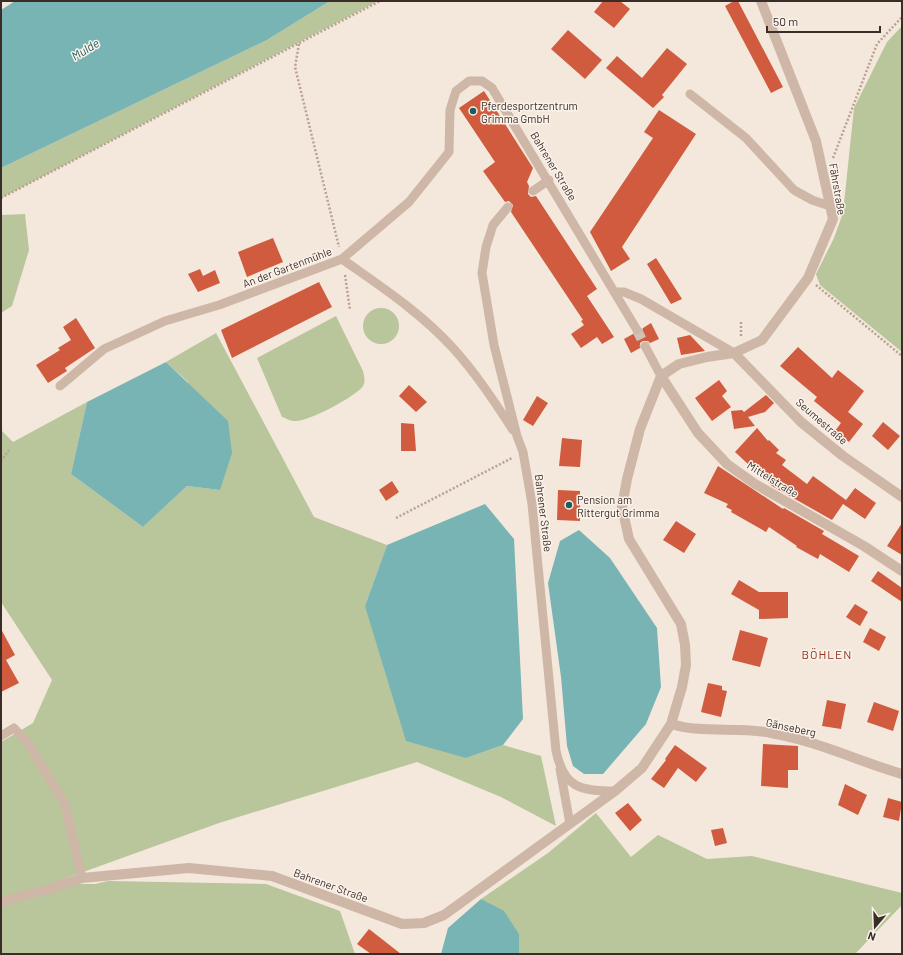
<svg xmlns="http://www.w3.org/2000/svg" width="903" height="955" viewBox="0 0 903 955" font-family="Barlow,sans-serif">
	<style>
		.green { fill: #b9c59b }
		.water { fill: #79b4b4 }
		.building { fill: #d05b3f }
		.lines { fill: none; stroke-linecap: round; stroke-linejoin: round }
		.minor-tunnel { stroke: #cfc3b8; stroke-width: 10; stroke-dasharray: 10 5; stroke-linecap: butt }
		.path { stroke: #baa191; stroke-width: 2.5; stroke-dasharray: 2 2; stroke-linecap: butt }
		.service { stroke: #ceb7a7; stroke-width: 9 }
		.minor { stroke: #ceb7a7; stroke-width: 10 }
		.poi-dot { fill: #1a5e5f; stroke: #fbf2ea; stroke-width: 1.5 }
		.labels { text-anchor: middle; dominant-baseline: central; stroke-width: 3; stroke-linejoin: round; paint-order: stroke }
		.poi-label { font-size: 11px; fill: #3a2d28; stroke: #fbf2ea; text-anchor: start }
		.street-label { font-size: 11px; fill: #3a2d28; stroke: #fbf2ea }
		.water-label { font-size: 12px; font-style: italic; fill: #1a5e5f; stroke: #fbf2ea }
		.neighbourhood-label { font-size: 12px; letter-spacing: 1px; fill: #90301a; stroke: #fbf2ea }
	</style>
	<rect width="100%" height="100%" fill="#f4e8dc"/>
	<path class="green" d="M330,1h48l-377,197v-30l266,-128z
		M902,26v326l-82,-67 -4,-11 18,-36 9,-25 11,-105 33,-66z
		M25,214l4,36 -17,56 -11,7v-98z
		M363 326a18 18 0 1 1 36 0a18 18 0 1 1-36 0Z
		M336,316l27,55c1,5 3,10 0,15 -6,10 -57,37 -69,35 -4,0 -8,-3 -12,-4l-25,-59z
		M216,333l98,184 73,28 -22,61 101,152 37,-13 38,11 15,70 -55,-29 -84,-35 -198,61 -169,61h45l13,-3 158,3 74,27 15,43h-354v-212l32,-19 19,-43 -51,-78v-172l12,12 74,-40 -16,72 72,53 44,-41 33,4 -32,-108 -22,-20z
		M596,813l35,44 27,-22 49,24 45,-3 150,37v12l-47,49h-336v-20l-38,-35 67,-46z"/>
	<path class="water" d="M15,1h315l-63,39 -266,128v-158z
		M166,362l62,59 4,32 -12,37 -33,-4 -44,41 -72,-53 16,-72z
		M485,504l29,35 9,180 -20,26 -37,13 -60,-17 -41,-135 22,-61z
		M579,530l31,28 47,70 4,59 -15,37 -43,50h-19l-11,-8 -6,-20 -6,-69 -13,-94 12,-42z
		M481,899l23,12 15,23v20h-78l7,-26z"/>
	<path class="building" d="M603,1h17l10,8 -16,19 -20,-16z
		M734,1h4l45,86 -12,6 -46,-87z
		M568,30l34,30 -17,19 -34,-30z
		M667,48l20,16 -25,31 2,2 -11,11 -47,-40 11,-12 25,22z
		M484,91l49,77 -6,14 2,4 -1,8 3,3 5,-1 61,93 -10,7 27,41 -12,7 -5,-7 -16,11 -10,-14 13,-9 -3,-4 2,-1 -72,-108 2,-7 -4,-4 -4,1 -22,-31 12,-9 -36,-54z
		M659,110l37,24 -74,113 8,12 -19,12 -21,-39 63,-94 -9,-6z
		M273,238l10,24 -36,15 -9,-25z
		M656,258l26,41 -11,5 -24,-40z
		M200,269l3,7 12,-6 5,13 -22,9 -10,-18z
		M319,282l13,25 -100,51 -11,-28z
		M76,318l19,30 -30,20 2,3 -19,12 -12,-18 24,-15 -2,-2 13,-8 -8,-13z
		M651,323l8,16 -9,4 -2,-2h-5l-3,2v5l-9,5 -7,-14 9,-5 7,1 3,-7z
		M690,335l15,16 -24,4 -4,-17z
		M798,347l34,31 6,-8 26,21 -16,21 15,12 -14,18 -14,-11 6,-8 -27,-22 3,-4 -37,-31z
		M719,380l8,11 -5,5 9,11 -19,14 -17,-23z
		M409,385l18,17 -11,10 -17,-16z
		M766,395l8,8 -9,9 -17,5 7,9 -21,3 -3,-18 11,-1 2,2z
		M537,396l11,7 -15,23 -10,-6z
		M883,422l17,14 -12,14 -16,-14z
		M401,423l13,1 2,27h-15z
		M757,428l11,13 1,-1 10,10 -3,3 10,7 -4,5 25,19 6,-8 33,24 9,-12 21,15 -11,16 -22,-15 -11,16 -60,-34 -37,-34z
		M562,438l20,2 -2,27 -21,-1z
		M718,466l65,43 1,-1 40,23 -2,3 37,22 -10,16 -29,-18 -2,5 -22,-12 1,-1 -28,-19 -3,5 -35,-20 1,-2 -6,-3 2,-3 -24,-11z
		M392,481l7,11 -13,9 -7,-11z
		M558,490l22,1v30l-23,-1z
		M676,521l20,13 -12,19 -21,-13z
		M902,523v32l-15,-9z
		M878,571l24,17v14l-31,-21z
		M739,580l20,12h29v26l-29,1v-9l-28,-16z
		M855,604l13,8 -8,14 -14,-9z
		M870,628l16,9 -7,14 -16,-9z
		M1,629l14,26 -9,5 13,23 -18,9z
		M740,630l28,8 -8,29 -28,-7z
		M708,683l14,3v4l5,1 -6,26 -20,-5z
		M827,700l19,4 -5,25 -19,-3z
		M874,702l25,9 -6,20 -26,-9z
		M763,744l35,2v24h-10v18l-27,-2z
		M675,745l32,23 -11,14 -18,-14 -14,20 -13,-9 15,-19 -1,-1z
		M845,784l22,11 -9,20 -20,-10z
		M888,798l14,4 -3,19 -16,-4z
		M628,803l14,17 -12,11 -15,-18z
		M723,828l4,15 -12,3 -4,-16z
		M369,929l32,25h-30l-14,-10z"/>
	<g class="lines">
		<path class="minor-tunnel" d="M637,330l8,16"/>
		<path class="path" d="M299,44l-4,23 44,180
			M833,158l44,-114 25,-27
			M1,198l379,-197
			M345,275l5,35
			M816,285l86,71
			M741,336v-16
			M1,461l8,-11
			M396,518l116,-60"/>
		<path class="service" d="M690,94l56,44 48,52 18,10 18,6
			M533,191l16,-11
			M508,207l-15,18 -7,22 -4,26 12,72 23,91 6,16 9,52 24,247c8,37 24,40 59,40
			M342,259c38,27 78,53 110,88 23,25 42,54 61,83
			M614,292h10l17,7 93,54
			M645,346l16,30
			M60,386l44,-37 61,-28 54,-16 123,-46 67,-57 40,-50 1,-42 6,-19 13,-10h13l10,7 145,242
			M1,736l13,-8 14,15 37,61 17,74
			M560,769l10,55"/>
		<path class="minor" d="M734,353l67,69 42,34 59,41
			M661,376l37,57 29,31 28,20 109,62 38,25
			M671,724c33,10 67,2 100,9 46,8 87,28 131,41
			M1,903l6,-3 42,-11 33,-11 107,-10 83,8 130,48 22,-1 20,-8 171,-124 27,-23 29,-44 11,-37 4,-22 -1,-20 -4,-21 -52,-85 -7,-32 5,-28 13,-50 21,-53 18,-12 28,-7 27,-4 28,-13 46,-62 25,-59 -17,-78 -55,-140"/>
	</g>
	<g class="poi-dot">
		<circle cx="473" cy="111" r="4"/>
		<circle cx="569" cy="505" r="4"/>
	</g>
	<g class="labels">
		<g class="poi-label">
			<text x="481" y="105">Pferdesportzentrum<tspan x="481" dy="13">Grimma GmbH</tspan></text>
			<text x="577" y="499">Pension am<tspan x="577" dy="13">Rittergut Grimma</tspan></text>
		</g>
		<g class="street-label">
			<text transform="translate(554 166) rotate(59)">Bahrener Straße</text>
			<text transform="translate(838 189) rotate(80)">Fährstraße</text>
			<text transform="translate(287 267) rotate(-21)">An der Gartenmühle</text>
			<text transform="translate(822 421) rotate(41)">Seumestraße</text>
			<text transform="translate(773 479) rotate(32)">Mittelstraße</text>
			<text transform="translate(544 513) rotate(83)">Bahrener Straße</text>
			<text transform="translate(791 727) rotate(12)">Gänseberg</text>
			<text transform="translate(331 885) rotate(20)">Bahrener Straße</text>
		</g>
		<g class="water-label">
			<text transform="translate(85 49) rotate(-31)">Mulde</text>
		</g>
		<g class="neighbourhood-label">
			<text x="827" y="654">BÖHLEN</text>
		</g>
	</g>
	<rect width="903" height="955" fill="none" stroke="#3a2d28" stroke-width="4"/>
	<g transform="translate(875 927) rotate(199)" stroke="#fbf2ea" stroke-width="3" paint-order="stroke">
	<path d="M0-3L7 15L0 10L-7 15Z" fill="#3a2d28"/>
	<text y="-6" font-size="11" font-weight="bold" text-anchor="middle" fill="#3a2d28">N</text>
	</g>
	<path d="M767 26v6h113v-6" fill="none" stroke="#3a2d28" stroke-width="2"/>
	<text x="773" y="26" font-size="12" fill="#3a2d28" stroke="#fbf2ea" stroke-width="3" paint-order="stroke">50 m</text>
</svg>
